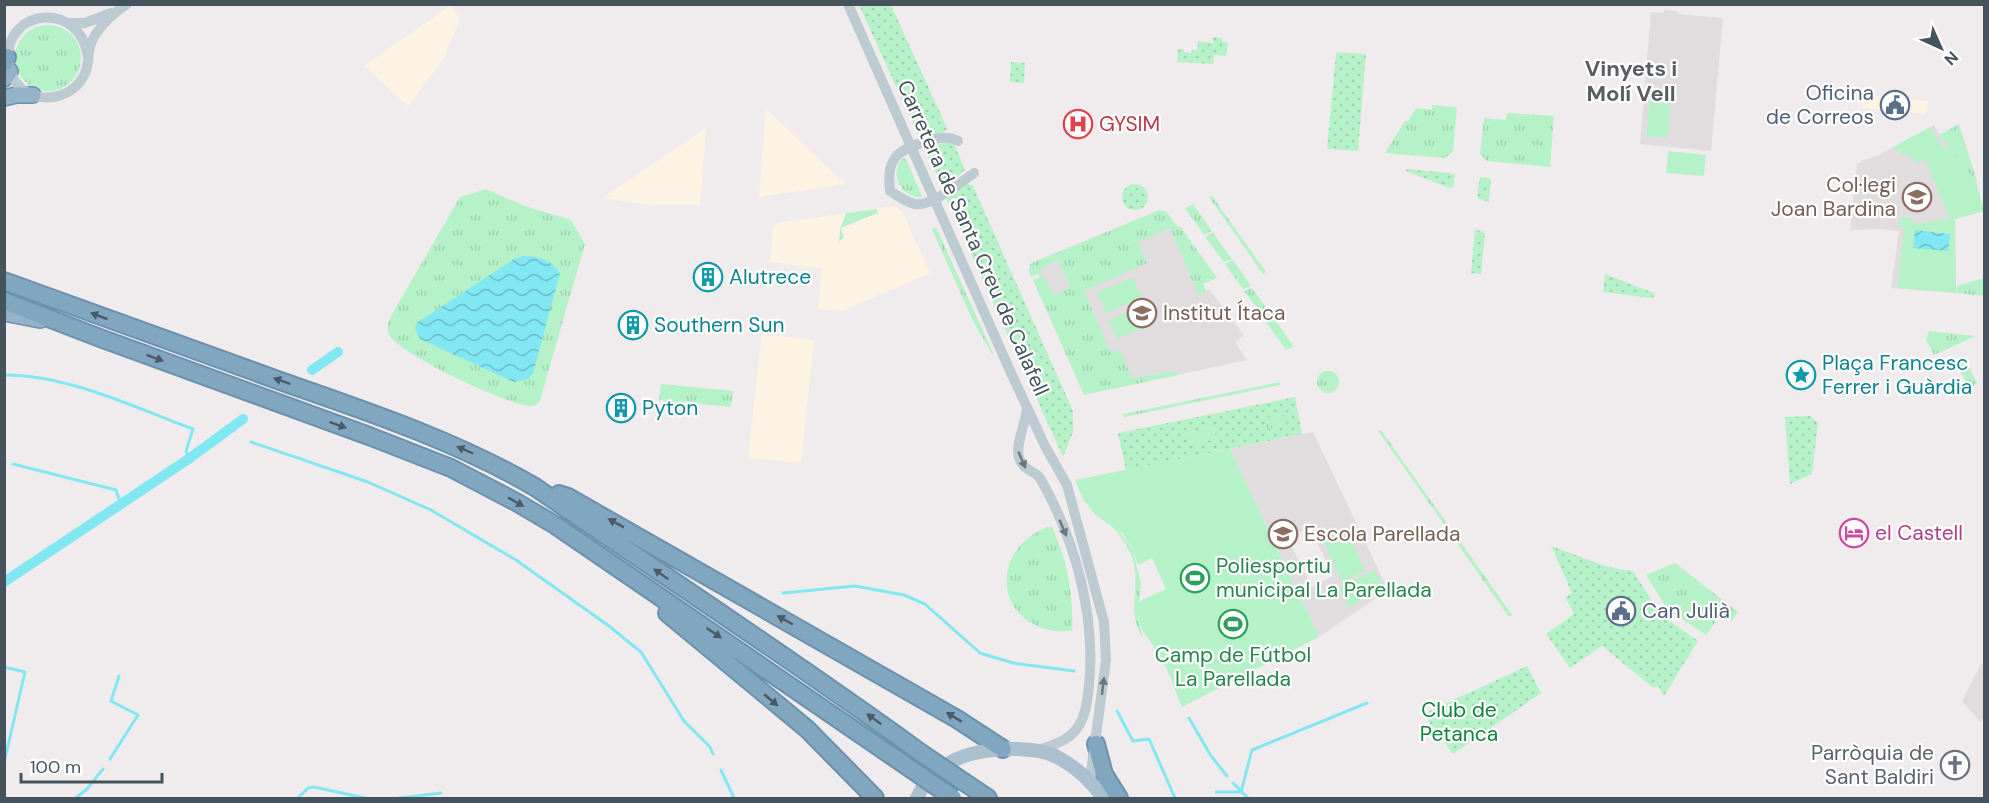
<svg xmlns="http://www.w3.org/2000/svg" width="1989" height="803" viewBox="0 0 1989 803" font-family="'DM Sans',sans-serif">
	<style>
		.commercial { fill: #fdf3e3 }
		.education { fill: #e1dddf; fill-rule: evenodd }
		.grass { fill: url(#grass-tufts) }
		.park { fill: url(#park-dots); fill-rule: evenodd }
		.pitch { fill: #b6f2c7 }
		.water { fill: url(#water-waves) }
		.lines { fill: none; stroke-linecap: round; stroke-linejoin: round }
		.stream { stroke: #80e7f3; stroke-width: 3 }
		.canal { stroke: #80e7f3; stroke-width: 10 }
		.trunk-casing { stroke: #6b91ac; stroke-width: 18 }
		.motorway-casing { stroke: #6b91ac; stroke-width: 20 }
		.tertiary { stroke: #bccad1; stroke-width: 10 }
		.primary { stroke: #aac0cf; stroke-width: 14 }
		.trunk { stroke: #95b3c8; stroke-width: 15 }
		.motorway { stroke: #80a6c0; stroke-width: 16 }
		.motorway-bridge-casing { stroke: #6b91ac; stroke-width: 20; stroke-linecap: butt }
		.motorway-bridge { stroke: #80a6c0; stroke-width: 16 }
		.oneway { fill: #4a5b66 }
		.oneway2 { fill: #68777f }
		.labels { text-anchor: middle; dominant-baseline: central; stroke-width: 4.5; stroke-linejoin: round; paint-order: stroke }
		.service-label { font-size: 21px; fill: #4e5e75; stroke: #fff; text-anchor: end }
		.health-label { font-size: 21px; fill: #be3a42; stroke: #fff; text-anchor: start }
		.education-label { font-size: 21px; fill: #785e54; stroke: #fff; text-anchor: start }
		.street-label { font-size: 21px; fill: #44535c; stroke: #fff }
		.culture-label { font-size: 21px; fill: #0d838f; stroke: #fff; text-anchor: start }
		.hotel-label { font-size: 21px; fill: #b23c85; stroke: #fff; text-anchor: start }
		.leisure-label { font-size: 21px; fill: #27864d; stroke: #fff; text-anchor: start }
		.park-label { font-size: 21px; fill: #0f823c; stroke: #fff }
		.worship-label { font-size: 21px; fill: #5b616d; stroke: #fff; text-anchor: end }
		.neighbourhood-label { font-size: 22px; font-weight: bold; fill: #595e62; stroke: #fff }
	</style>
	<defs>
		<pattern id="grass-tufts" width="24" height="20" patternUnits="userSpaceOnUse" patternTransform="scale(1.5)"><rect width="24" height="20" fill="#b6f2c7"/><path d="M3 7l-1-3M5 7V3M7 7l1-3M15 17l-1-3M17 17v-4M19 17l1-3" fill="none" stroke="#9ed1ad"/></pattern>
		<pattern id="park-dots" width="8" height="8" patternUnits="userSpaceOnUse" patternTransform="scale(1.5)"><rect width="8" height="8" fill="#b6f2c7"/><path d="M2 2h.1M6 6h.1" fill="none" stroke="#9ed1ad" stroke-width="1.8" stroke-linecap="round"/></pattern>
		<pattern id="water-waves" width="16" height="10" patternUnits="userSpaceOnUse" patternTransform="scale(1.5)"><rect width="16" height="10" fill="#80e7f3"/><path d="M0 5q4-4 8 0t8 0" fill="none" stroke="#6abec8"/></pattern>
	</defs>
	<rect width="100%" height="100%" fill="#f0eced"/>
	<path class="commercial" d="M451,5l9,14 -16,39 -36,48 -44,-40z
		M1864,95l64,6 -2,13 -64,-6z
		M766,109l53,50 27,25 -87,13z
		M706,128l-6,77h-49l-49,-7z
		M893,206l9,5 28,62 -88,38 -24,-2 4,-41 -52,-6 3,-34 4,-5z
		M762,334l52,6 -13,123 -53,-5z"/>
	<path class="education" d="M1664,10l13,1v3l46,4 -12,133 -71,-7 11,-132 12,1z
		M1934,125l6,10 36,47 8,29 -29,8 1,74 -65,-5 8,-57 -20,-2 -29,1 7,-67h4v-2l18,-6z
		M1160,210l6,2 12,16 28,63 3,-2 35,46 -9,7 12,18 -112,24 -45,4 -57,-126z
		M1313,432l75,158 -69,47 -89,-188zM1310,528l23,48 -21,11 -24,-48 8,-4v-2l3,-2 2,1z
		M1984,663v55l-4,4 -18,-21 19,-37z"/>
	<path class="grass" d="M15 58a33 33 0 1 1 66 0a33 33 0 1 1-66 0Z
		M1432,105l25,2 -4,45 -8,6 -60,-5 20,-32h3l8,-13 16,2z
		M1507,113l47,3 -4,51 -63,-6 -7,-7 4,-36 22,2z
		M1959,124l18,57 -1,1 -37,-47z
		M902,158l4,1 16,37 -2,2c-21,-4 -30,-22 -18,-40z
		M486,189l36,16 49,15 14,24 -44,153c-1,4 -3,9 -9,9 -20,2 -134,-53 -143,-71 -4,-9 2,-18 6,-26l65,-112z
		M1212,196l54,76 -3,2 -54,-77z
		M1193,204l19,27 -8,4 -19,-27z
		M877,209l2,7 -2,-3 -36,15 3,10 -5,3 1,-12 6,-16z
		M1160,210l6,2 12,15 2,-1 37,52 -14,6 3,7 -7,5 -29,-68 -32,14 9,21 -63,28 27,62 9,-3 12,28 45,-7 1,4 -94,20 -51,-115 11,-5 9,20 17,-8 -12,-27 -17,8 2,4 -12,5 -2,-5 1,-8z
		M936,227l57,126 -1,1 -19,-33 -41,-92z
		M1213,233l19,26 -8,3 -19,-25z
		M1233,260l18,26 -8,3 -18,-25z
		M1984,278v18l-28,-3 1,-7z
		M1252,288l18,25 -7,3 -19,-25z
		M1271,314l23,33 -8,3 -23,-32z
		M1929,331l47,5 -42,19 -8,-15z
		M1964,357l13,26 -7,6 -15,-28z
		M1317 382a11 11 0 1 1 22 0a11 11 0 1 1-22 0Z
		M1280,382v3l-156,32 -1,-3z
		M661,384l72,7 -2,16 -72,-7z
		M1286,414l2,11 -21,4 -3,-11z
		M1213,427l3,13 -27,5 -2,-12z
		M1381,430l69,98 -2,2 -70,-99z
		M1087,504l30,24 16,23 8,32 -3,35 5,20c-18,-25 -1,-53 -11,-81 -5,-12 -12,-23 -21,-31 -9,-7 -19,-12 -24,-22z
		M1047,527h5c15,31 22,70 20,104 -72,6 -91,-76 -25,-104z
		M1455,534l57,81 -3,2 -57,-81z
		M1675,563l63,49 -6,9 -11,-7 -15,21 -39,-26 -21,-34z"/>
	<path class="park" d="M859,5h32l55,121 1,3c-7,8 -20,9 -29,6z
		M1213,37l9,1v4h6l-2,14 -12,-1 -1,9 -36,-2 1,-13h6v3l7,1 1,-3h5l1,-9 15,2z
		M1336,52l30,2 -8,97 -31,-2z
		M1011,62l14,1 -1,20 -14,-1z
		M949,142l6,4 10,24 -21,18 -20,-38 1,-3z
		M1406,169l44,4 5,2 -2,12 -4,1 -43,-17z
		M1480,177l11,2 -2,23 -12,-4z
		M966,183l7,3 100,225v21l-10,25 -116,-256v-3z
		M1122 197a13 13 0 1 1 26 0a13 13 0 1 1-26 0Z
		M1475,229l10,4 -4,41 -10,-1z
		M1605,274l49,19 1,3 -3,2 -49,-6z
		M1295,397l7,37 -176,36 -8,-37zM1285,414l2,11 -20,4 -2,-11zM1213,427l3,12 -27,6 -2,-12z
		M1810,416l8,7 -6,51 -22,10 -5,-67z
		M1551,546l57,21 25,4 27,43 38,27 -34,55 -6,-10 -4,2 -2,-1 -50,-41 -32,22 -24,-34 28,-20 -9,-17 7,-4z
		M1527,666l14,27 -88,61 -30,-40z"/>
	<path class="pitch" d="M1650,97l21,2 -4,39 -21,-2z
		M1930,127l15,23 4,-2 27,34 8,29 -29,8 1,74 -59,-5 7,-60 -5,-2v-8l13,-1 1,7 37,-5 -25,-60 -7,4 -14,-10 -2,2 -9,-8z
		M1668,151l38,4 -2,21 -38,-3z
		M1133,277l9,20 -36,16 -9,-20z
		M1145,304l8,20 -36,15 -8,-19z
		M1230,449l89,188 -137,70c-7,-16 -12,-34 -21,-49 -13,-24 -25,-26 -23,-56l28,-13 -14,-31 -14,7 -5,-14 -10,-17 -39,-33 -9,-21z
		M1345,527l20,44 -23,11 -20,-44z
		M1375,570l9,19 -36,18 -9,-20z"/>
	<path class="water" d="M1915,230l35,4 -2,17 -35,-3z
		M522,256c16,0 28,3 38,17l-27,100 -5,6 -14,3 -94,-43 -5,-11 3,-6 96,-63z"/>
	<g class="lines">
		<path class="stream" d="M4,375c64,0 130,32 189,54l-7,22 4,7
			M232,427l3,3
			M251,442l117,40 63,28 85,50 93,66 32,26 43,69 26,26 3,7
			M4,462h1
			M13,464l103,26 5,15
			M783,593l72,-7 49,9 21,9 55,49 33,10 61,8
			M4,667l21,5 -21,91
			M1117,711l16,30 16,-2 26,59
			M1189,718l22,38 16,20
			M110,759l28,-44 -27,-14 8,-25
			M721,770l13,28
			M1233,783l15,15
			M1216,792h25l11,-42 115,-47
			M76,798l11,-9 16,-20
			M298,798l10,-10 6,-1 51,11
			M399,798l42,-5"/>
		<path class="canal" d="M312,370l26,-18
			M4,582l186,-124 53,-39"/>
		<g class="trunk-casing">
			<path id="trunk" d="M4,79l6,-8
				M4,98l12,-3h17
				M4,313l36,7"/>
		</g>
		<g class="motorway-casing">
			<path id="motorway" d="M4,63l3,-6
				M4,281c93,34 186,68 279,101 86,30 173,59 252,105 129,89 260,174 386,266
				M4,301l96,37 269,98 82,32 65,34 39,23 356,244
				M559,494l9,3 389,222 46,30
				M667,613l140,116 68,69
				M1096,744l8,30 15,24
				M964,782l24,16"/>
		</g>
		<path class="tertiary" d="M848,4l163,369 34,73 22,39 37,137 2,38 -16,120
			M69,23h16l26,-10
			M88,57c-8,-57 -82,-49 -80,2 0,11 5,21 13,29 22,19 59,8 66,-21 2,-8 1,-18 5,-26 7,-15 22,-28 35,-37
			M958,141c-3,-1 -6,-3 -9,-3 -12,-2 -48,10 -54,20 -7,10 -6,21 -5,33 8,5 16,11 25,13 16,3 46,-22 59,-31
			M1027,408c-1,15 -12,36 -8,49 4,15 16,13 21,21 35,61 56,137 49,207 -2,17 -3,34 -15,47 -9,10 -24,14 -36,18"/>
		<path class="primary" d="M917,798c19,-41 60,-50 102,-49 14,1 28,2 40,9 18,10 33,24 44,40"/>
		<use href="#trunk" class="trunk"/>
		<use href="#motorway" class="motorway"/>
		<g class="motorway-bridge-casing">
			<path id="motorway-bridge" d="M921,753l43,29
				M911,769l42,29"/>
		</g>
		<use href="#motorway-bridge" class="motorway-bridge"/>
	</g>
	<defs><path id="oneway-solid" d="M-6-.8H1V-3.2L6.5 0L1 3.2V.8H-6Z" transform="scale(1.5)"/></defs>
	<g class="oneway">
		<use href="#oneway-solid" transform="translate(99 316) rotate(-159)"/>
		<use href="#oneway-solid" transform="translate(155 358) rotate(20)"/>
		<use href="#oneway-solid" transform="translate(282 381) rotate(-160)"/>
		<use href="#oneway-solid" transform="translate(338 425) rotate(20)"/>
		<use href="#oneway-solid" transform="translate(465 450) rotate(-157)"/>
		<use href="#oneway-solid" transform="translate(516 502) rotate(29)"/>
		<use href="#oneway-solid" transform="translate(616 523) rotate(-151)"/>
		<use href="#oneway-solid" transform="translate(661 574) rotate(-145)"/>
		<use href="#oneway-solid" transform="translate(785 620) rotate(-150)"/>
		<use href="#oneway-solid" transform="translate(714 633) rotate(34)"/>
		<use href="#oneway-solid" transform="translate(771 700) rotate(40)"/>
		<use href="#oneway-solid" transform="translate(954 717) rotate(-149)"/>
		<use href="#oneway-solid" transform="translate(874 719) rotate(-144)"/>
	</g>
	<g class="oneway2">
		<use href="#oneway-solid" transform="translate(1022 460) rotate(66)"/>
		<use href="#oneway-solid" transform="translate(1063 528) rotate(67)"/>
		<use href="#oneway-solid" transform="translate(1103 686) rotate(-83)"/>
	</g>
	<defs>
		<g id="civic-ring" transform="scale(1.5)"><circle r="9.5" fill="#fff" stroke="#5c6f8a" stroke-width="1.5"/><path d="M-.6-6.5H3V-4.5H.6V-3L4-1V1h2V6H-6V1h2V-1L-.6-3ZM-1.2 2.5V6h2.4V2.5Z" fill="#5c6f8a"/></g>
		<g id="hospital-ring" transform="scale(1.5)"><circle r="9.5" fill="#fff" stroke="#e0444e" stroke-width="1.5"/><path d="M-5-5h3v3.5h4V-5h3V5h-3V1.5h-4V5h-3Z" fill="#e0444e"/></g>
		<g id="school-ring" transform="scale(1.5)"><circle r="9.5" fill="#fff" stroke="#8d6e63" stroke-width="1.5"/><path d="M0-5L7-2L0 1L-7-2ZM-4 1L0 2.5L4 1V4Q0 6-4 4Z" fill="#8d6e63"/></g>
		<g id="building-ring" transform="scale(1.5)"><circle r="9.5" fill="#fff" stroke="#0f9aa8" stroke-width="1.5"/><path d="M-4-6H4V6H1V3H-1V6H-4ZM-2.5-4.3h1.7v1.8h-1.7ZM.8-4.3h1.7v1.8H.8ZM-2.5-1h1.7V.8h-1.7ZM.8-1h1.7V.8H.8Z" fill="#0f9aa8"/></g>
		<g id="sight-ring" transform="scale(1.5)"><circle r="9.5" fill="#fff" stroke="#0f9aa8" stroke-width="1.5"/><path d="M0-6L1.8-2.2L6-1.7L2.9 1.2L3.7 5.4L0 3.3L-3.7 5.4L-2.9 1.2L-6-1.7L-1.8-2.2Z" fill="#0f9aa8"/></g>
		<g id="hotel-ring" transform="scale(1.5)"><circle r="9.5" fill="#fff" stroke="#d1479c" stroke-width="1.5"/><path d="M-6-4.5h1.5V1H6V5H4.5V3h-9V5H-6ZM-4 0a1.8 1.8 0 1 1 3.6 0ZM.5 0V-2.5h3Q6-2.5 6 0Z" fill="#d1479c"/></g>
		<g id="stadium-ring" transform="scale(1.5)"><circle r="9.5" fill="#fff" stroke="#2e9e5b" stroke-width="1.5"/><path d="M0-5a6.5 5 0 1 0 0 10a6.5 5 0 1 0 0-10ZM-3.5-1.8h7v3.6h-7Z" fill="#2e9e5b"/></g>
		<g id="church-ring" transform="scale(1.5)"><circle r="9.5" fill="#fff" stroke="#6b7280" stroke-width="1.5"/><path d="M-1.2-6h2.4v3.5h3.3v2.4h-3.3V6h-2.4V-.1h-3.3v-2.4h3.3Z" fill="#6b7280"/></g>
	</defs>
	<g fill-rule="evenodd">
		<use href="#civic-ring" x="1895" y="105"/>
		<use href="#hospital-ring" x="1078" y="124"/>
		<use href="#school-ring" x="1917" y="197"/>
		<use href="#building-ring" x="708" y="277"/>
		<use href="#school-ring" x="1142" y="313"/>
		<use href="#building-ring" x="633" y="325"/>
		<use href="#sight-ring" x="1801" y="375"/>
		<use href="#building-ring" x="621" y="408"/>
		<use href="#hotel-ring" x="1854" y="533"/>
		<use href="#school-ring" x="1283" y="534"/>
		<use href="#stadium-ring" x="1195" y="578"/>
		<use href="#civic-ring" x="1621" y="611"/>
		<use href="#stadium-ring" x="1233" y="624"/>
		<use href="#church-ring" x="1955" y="765"/>
	</g>
	<g class="labels">
		<g class="service-label">
			<text x="1874" y="93">Oficina<tspan x="1874" dy="24">de Correos</tspan></text>
			<text x="1642" y="611" text-anchor="start">Can Julià</text>
		</g>
		<g class="health-label">
			<text x="1099" y="124">GYSIM</text>
		</g>
		<g class="education-label">
			<text x="1896" y="185" text-anchor="end">Col·legi<tspan x="1896" dy="24">Joan Bardina</tspan></text>
			<text x="1163" y="313">Institut Ítaca</text>
			<text x="1304" y="534">Escola Parellada</text>
		</g>
		<g class="street-label">
			<text transform="translate(973 238) rotate(66)">Carretera de Santa Creu de Calafell</text>
		</g>
		<g class="culture-label">
			<text x="729" y="277">Alutrece</text>
			<text x="654" y="325">Southern Sun</text>
			<text x="1822" y="363">Plaça Francesc<tspan x="1822" dy="24">Ferrer i Guàrdia</tspan></text>
			<text x="642" y="408">Pyton</text>
		</g>
		<g class="hotel-label">
			<text x="1875" y="533">el Castell</text>
		</g>
		<g class="leisure-label">
			<text x="1216" y="566">Poliesportiu<tspan x="1216" dy="24">municipal La Parellada</tspan></text>
			<text x="1233" y="655" text-anchor="middle">Camp de Fútbol<tspan x="1233" dy="24">La Parellada</tspan></text>
		</g>
		<g class="park-label">
			<text x="1459" y="710">Club de<tspan x="1459" dy="24">Petanca</tspan></text>
		</g>
		<g class="worship-label">
			<text x="1934" y="753">Parròquia de<tspan x="1934" dy="24">Sant Baldiri</tspan></text>
		</g>
		<g class="neighbourhood-label">
			<text x="1631" y="68">Vinyets i<tspan x="1631" dy="25">Molí Vell</tspan></text>
		</g>
	</g>
	<rect width="1989" height="803" fill="none" stroke="#44535c" stroke-width="12"/>
	<g transform="translate(1941 48) rotate(135)" stroke="#ffffff" stroke-width="4.5" paint-order="stroke">
	<path d="M0-4.5L10 22L0 15L-10 22Z" fill="#44535c"/>
	<text y="-9" font-size="16" font-weight="bold" text-anchor="middle" fill="#44535c">N</text>
	</g>
	<path d="M21 773v9h141v-9" fill="none" stroke="#44535c" stroke-width="3"/>
	<text x="30" y="773" font-size="18" fill="#44535c" stroke="#ffffff" stroke-width="4.5" paint-order="stroke">100 m</text>
</svg>
